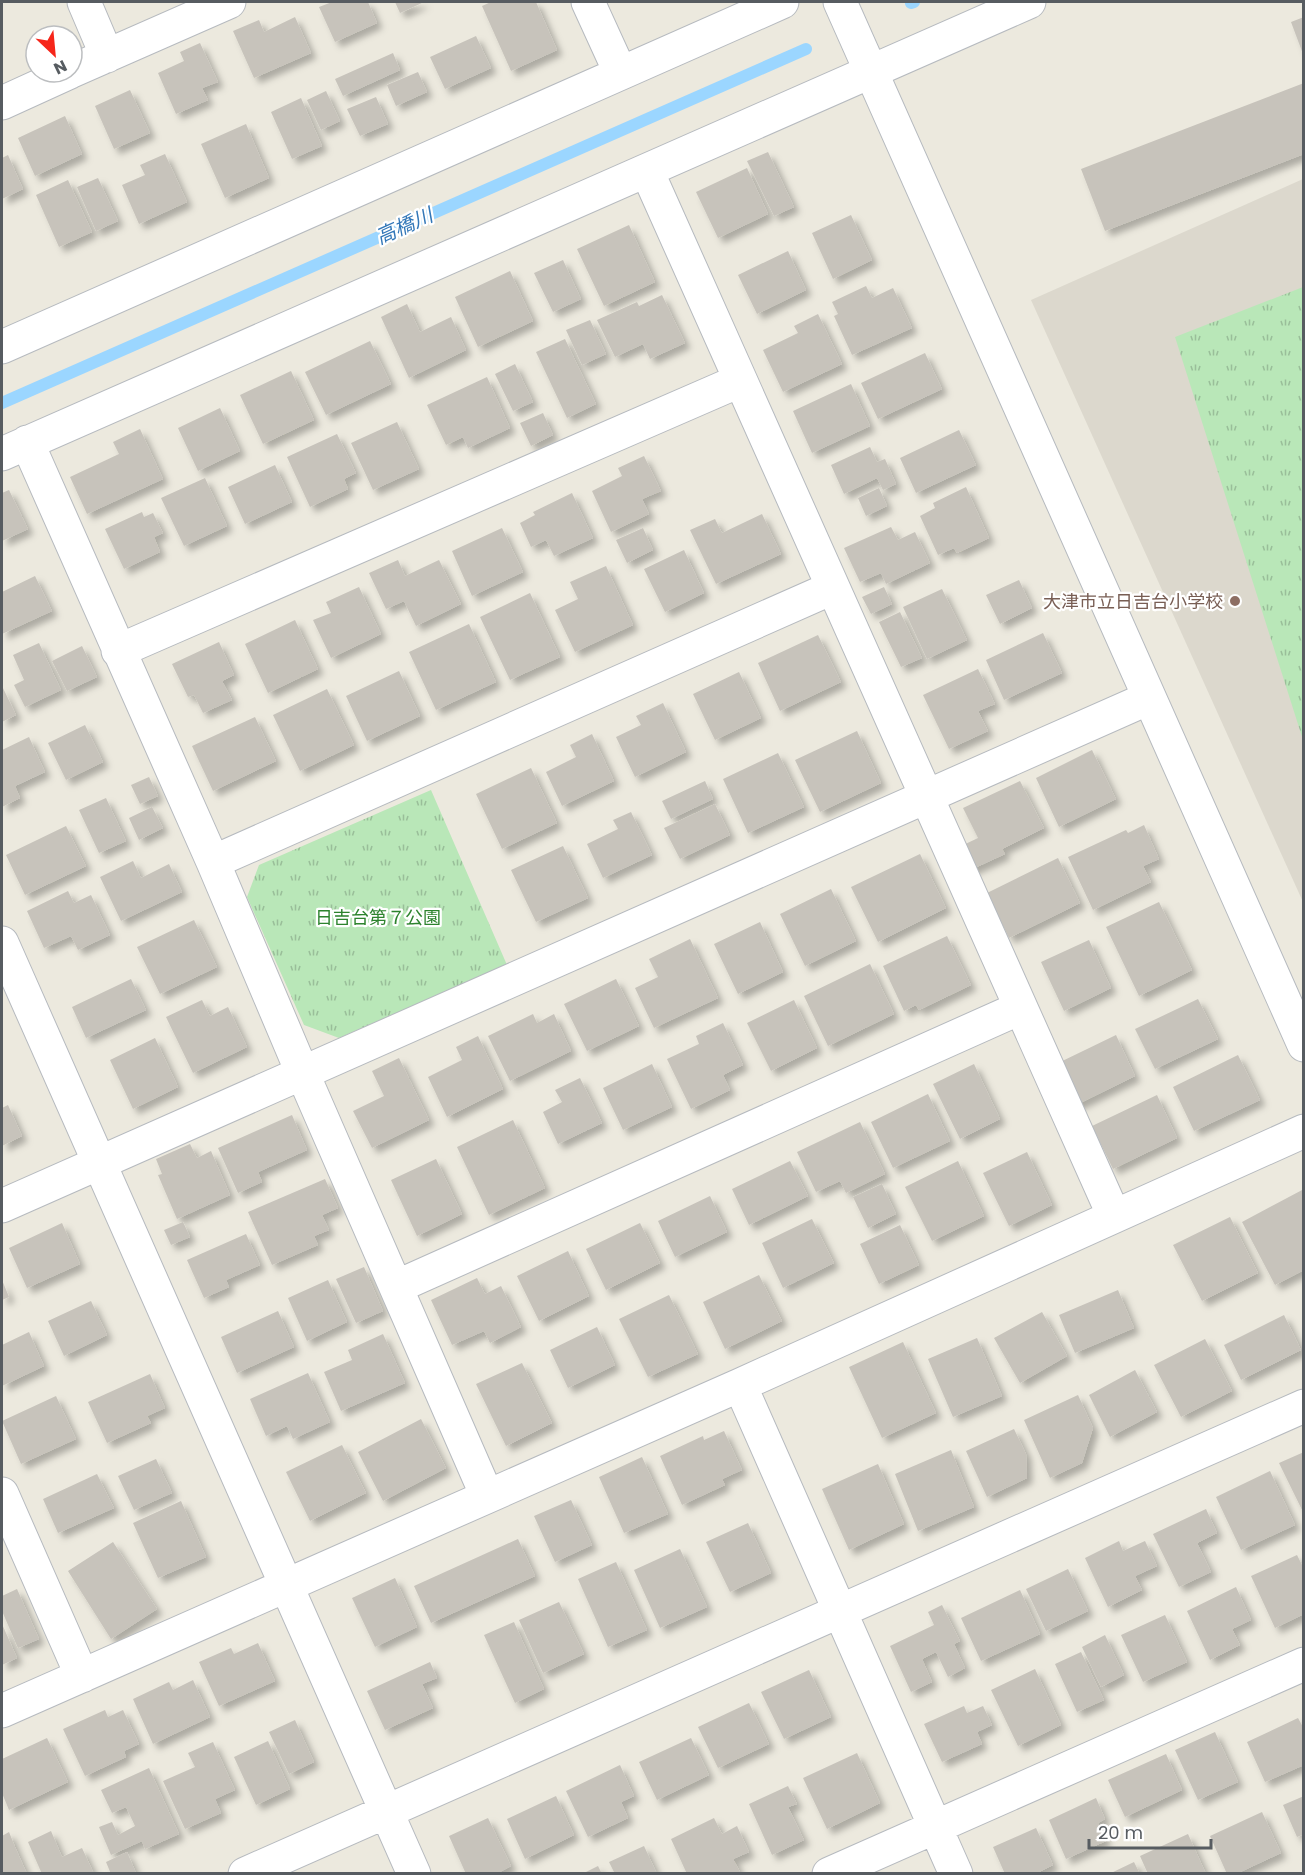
<svg xmlns="http://www.w3.org/2000/svg" width="1305" height="1875" viewBox="0 0 1305 1875" font-family="Poppins,'Noto Sans JP',sans-serif">
	<style>
		.education { fill: #dcd8cd }
		.park { fill: url(#park-tufts) }
		.lines { fill: none; stroke-linecap: round; stroke-linejoin: round }
		.stream { stroke: #9bd6ff; stroke-width: 12 }
		.building { fill: #c7c3bb; filter: url(#shadow) }
		.minor-casing { stroke: #b6babf; stroke-width: 35 }
		.minor { stroke: #fff; stroke-width: 33 }
		.education-dot { fill: #8d6e63; stroke: #fff; stroke-width: 2 }
		.labels { text-anchor: middle; dominant-baseline: central; stroke-width: 4.5; stroke-linejoin: round; paint-order: stroke }
		.education-label { font-size: 18px; fill: #785e54; stroke: #fff; text-anchor: end }
		.park-label { font-size: 18px; fill: #2d832e; stroke: #fff }
		.water-label { font-size: 20px; font-style: italic; fill: #3277b8; stroke: #fff }
	</style>
	<defs>
		<pattern id="park-tufts" width="24" height="20" patternUnits="userSpaceOnUse" patternTransform="scale(1.5)"><rect width="24" height="20" fill="#b9e7b8"/><path d="M3 7l-1-3M5 7V3M7 7l1-3M15 17l-1-3M17 17v-4M19 17l1-3" fill="none" stroke="#99be99"/></pattern>
		<filter id="shadow"><feDropShadow dx="5.5" dy="5.5" stdDeviation="3" flood-color="#0004"/></filter>
	</defs>
	<rect width="100%" height="100%" fill="#ece9de"/>
	<path class="education" d="M1303,179v723l-272,-602z"/>
	<path class="park" d="M1303,287v453l-128,-403z
		M431,790l76,175 -168,73 -35,-13 -57,-128 12,-32z"/>
	<g class="lines">
		<path class="stream" d="M911,3l3,-1
			M2,403l804,-354"/>
	</g>
	<path class="building" d="M332,2h36l9,21 -42,19 -16,-35z
		M395,2h29l-24,11z
		M491,2h45l21,48 -46,21 -29,-65z
		M295,17l16,36 -57,25 -21,-47 26,-11 5,12z
		M1304,17v37h-1l-12,-32z
		M476,36l15,32 -46,21 -15,-32z
		M200,43l18,39 -16,6 6,12 -32,14 -18,-41 26,-12 -4,-9z
		M393,53l7,17 -57,26 -8,-17z
		M418,72l9,20 -31,14 -9,-21z
		M1304,83v71l-199,77 -24,-62z
		M130,90l20,43 -36,16 -19,-43z
		M326,91l14,30 -19,9 -14,-30z
		M376,97l12,27 -28,12 -13,-27z
		M301,98l21,48 -30,13 -21,-47z
		M65,116l17,38 -47,22 -17,-38z
		M246,124l23,54 -44,20 -24,-54z
		M768,152l26,55 -20,9 -27,-55z
		M165,154l22,48 -48,22 -17,-39 23,-10 -5,-10z
		M8,155l15,34 -21,10v-41z
		M747,168l21,46 -50,24 -22,-46z
		M98,178l20,43 -22,10 -19,-44z
		M68,180l24,52 -33,15 -23,-52z
		M851,215l21,45 -39,19 -21,-46z
		M629,225l26,57 -51,24 -27,-57z
		M788,251l18,39 -49,24 -19,-39z
		M563,260l18,39 -28,13 -19,-39z
		M510,271l23,50 -55,26 -23,-50z
		M866,286l6,12 21,-10 19,40 -60,27 -18,-39 4,-2 -6,-12z
		M662,295l23,48 -35,16 -7,-15 -28,13 -18,-37 40,-18 2,4z
		M407,304l13,28 31,-15 15,33 -57,28 -28,-61z
		M818,314l24,50 -59,28 -20,-42 35,-17 -4,-7z
		M590,320l16,34 -24,11 -16,-35z
		M565,339l31,65 -29,14 -31,-66z
		M370,341l21,43 -65,31 -21,-43z
		M925,353l17,36 -64,30 -17,-36z
		M515,364l18,38 -20,9 -18,-37z
		M291,371l23,49 -51,24 -23,-49z
		M487,377l23,51 -42,20 -5,-11 -17,8 -19,-40z
		M851,384l19,42 -58,27 -19,-42z
		M220,408l20,43 -42,20 -20,-43z
		M543,413l10,22 -22,11 -11,-23z
		M397,422l22,47 -46,21 -22,-47z
		M140,429l23,50 -76,35 -17,-37 49,-23 -6,-12z
		M959,430l17,35 -60,28 -16,-35z
		M337,434l19,39 -12,6 4,10 -38,18 -23,-50z
		M870,447l7,15 8,-3 11,25 -13,6 -6,-12 -33,16 -13,-29z
		M644,456l17,35 -19,8 7,15 -38,18 -19,-41 30,-15 -4,-8z
		M275,465l17,37 -47,22 -17,-37z
		M205,478l22,48 -43,20 -23,-48z
		M966,487l23,51 -32,15 -3,-5 -16,7 -18,-39 15,-8 -2,-5z
		M879,488l8,18 -21,10 -8,-18z
		M9,490l19,39 -26,12v-48z
		M572,493l21,45 -39,18 -8,-16 -15,7 -11,-24 15,-8 -2,-3z
		M142,512l2,5 9,-4 10,20 -9,4 6,15 -36,17 -19,-40z
		M762,514l19,40 -65,30 -26,-54 25,-11 7,14z
		M891,527l7,13 17,-8 15,31 -44,21 -5,-11 -21,9 -16,-34z
		M502,528l21,44 -51,24 -20,-45z
		M643,528l10,22 -26,13 -11,-23z
		M684,550l20,43 -39,19 -21,-43z
		M398,560l7,16 34,-16 22,44 -45,22 -12,-25 -18,8 -17,-36z
		M606,566l27,59 -58,27 -20,-42 23,-11 -8,-17z
		M35,576l17,35 -50,23v-42z
		M1019,580l13,28 -32,16 -14,-29z
		M359,587l22,47 -50,24 -18,-38 18,-7 -5,-11z
		M884,587l8,17 -21,10 -9,-17z
		M942,589l25,51 -40,19 -24,-52z
		M530,593l30,64 -50,23 -30,-63z
		M900,612l22,46 -21,9 -22,-45z
		M295,620l23,49 -50,24 -23,-49z
		M469,624l27,58 -60,28 -27,-58z
		M1043,633l19,40 -58,27 -18,-40z
		M818,635l23,47 -61,29 -22,-48z
		M219,642l15,33 -12,6 10,19 -29,13 -9,-18 -6,2 -16,-33z
		M39,643l22,47 -36,17 -11,-22 10,-5 -11,-25z
		M82,646l15,31 -30,14 -15,-30z
		M978,669l17,35 -17,7 10,20 -39,18 -26,-54z
		M399,671l21,45 -53,25 -21,-45z
		M739,672l22,46 -46,22 -22,-46z
		M2,686l14,29 -14,7z
		M327,689l27,56 -54,26 -27,-56z
		M663,703l23,49 -51,25 -19,-40 25,-12 -5,-9z
		M255,717l21,44 -63,30 -21,-45z
		M85,725l18,37 -37,18 -18,-37z
		M857,731l24,52 -61,29 -25,-52z
		M592,734l22,47 -52,25 -16,-34 30,-15 -6,-12z
		M29,737l16,35 -30,14 5,12 -18,9v-57z
		M1092,750l24,49 -57,28 -23,-49z
		M778,753l26,54 -56,26 -25,-54z
		M531,768l26,55 -55,26 -26,-55z
		M149,777l9,19 -18,8 -9,-19z
		M705,781l8,18 -42,20 -9,-18z
		M1020,781l24,47 -42,21 3,5 -37,17 -11,-23 21,-10 -15,-30z
		M106,798l20,43 -27,12 -20,-43z
		M715,804l15,31 -50,24 -16,-31z
		M152,807l11,21 -24,12 -10,-22z
		M631,812l21,43 -49,23 -16,-34 31,-15 -5,-9z
		M1144,825l15,34 -16,7 8,16 -58,28 -25,-53 58,-27 2,3z
		M66,826l20,40 -61,29 -19,-40z
		M563,846l25,52 -52,24 -25,-52z
		M920,854l26,54 -68,34 -27,-55z
		M1058,858l22,45 -71,35 -22,-45z
		M133,861l8,17 28,-14 13,28 -61,29 -21,-44z
		M831,889l25,52 -51,25 -25,-52z
		M68,891l6,12 17,-8 19,40 -32,15 -7,-14 -27,12 -17,-37z
		M1159,902l33,68 -53,26 -33,-69z
		M194,920l23,47 -57,27 -23,-47z
		M760,922l23,50 -45,22 -24,-50z
		M947,936l24,49 -52,25 -3,-5 -12,6 -21,-45z
		M690,939l28,59 -64,30 -19,-40 23,-11 -9,-18z
		M1089,940l22,48 -47,23 -23,-49z
		M870,964l24,50 -66,32 -24,-50z
		M131,979l15,31 -60,28 -14,-31z
		M616,979l23,47 -52,25 -23,-47z
		M1198,999l20,40 -63,30 -20,-40z
		M202,1000l8,16 18,-9 19,40 -54,26 -27,-56z
		M794,1000l23,48 -46,23 -24,-48z
		M533,1014l4,9 17,-9 17,37 -61,30 -22,-45z
		M723,1023l20,42 -20,10 7,15 -39,19 -24,-50 32,-15 -3,-8z
		M1116,1035l19,41 -63,31 -20,-41z
		M478,1036l25,53 -56,28 -19,-40 34,-17 -6,-13z
		M155,1038l23,49 -45,22 -23,-49z
		M1238,1055l22,45 -66,31 -21,-44z
		M399,1058l30,62 -57,28 -19,-37 31,-15 -12,-25z
		M652,1064l20,43 -49,23 -20,-42z
		M974,1064l26,55 -40,20 -27,-55z
		M580,1078l22,45 -44,21 -15,-32 19,-10 -7,-12z
		M928,1094l22,47 -57,27 -22,-46z
		M1157,1095l20,43 -64,31 -21,-43z
		M8,1105l14,31 -20,10v-38z
		M292,1115l15,35 -49,22 4,10 -24,11 -20,-45z
		M513,1120l32,68 -56,27 -32,-68z
		M860,1122l25,52 -39,19 -6,-12 -24,11 -19,-40z
		M190,1144l7,14 14,-7 19,44 -53,24 -19,-44 4,-1 -6,-15z
		M1027,1152l25,53 -43,21 -26,-53z
		M436,1159l26,55 -45,22 -26,-56z
		M790,1161l18,35 -59,29 -17,-36z
		M958,1161l26,55 -52,25 -27,-54z
		M325,1179l13,29 -16,7 7,15 -15,6 4,9 -46,20 -24,-53z
		M882,1184l14,30 -28,14 -15,-31z
		M1304,1189v81l-29,15 -33,-63z
		M710,1196l17,36 -52,25 -17,-36z
		M1230,1217l28,56 -56,28 -29,-56z
		M812,1219l22,44 -51,25 -21,-45z
		M183,1222l7,15 -19,8 -7,-15z
		M62,1223l18,41 -53,24 -18,-40z
		M640,1223l20,40 -54,27 -20,-41z
		M900,1225l19,40 -40,19 -19,-40z
		M246,1234l14,31 -34,15 3,7 -25,11 -17,-38z
		M568,1251l21,45 -50,25 -22,-45z
		M364,1267l19,44 -27,12 -20,-44z
		M759,1275l23,46 -57,28 -22,-47z
		M477,1278l8,16 16,-8 20,41 -31,16 -6,-12 -32,14 -21,-45z
		M2,1280l7,17 -7,3z
		M328,1280l19,42 -40,19 -19,-43z
		M1118,1290l16,38 -59,25 -16,-38z
		M669,1295l29,59 -50,23 -29,-58z
		M91,1301l16,34 -43,21 -16,-35z
		M278,1311l16,36 -57,26 -16,-36z
		M1042,1312l25,44 -47,27 -26,-45z
		M1284,1315l17,35 -60,30 -17,-35z
		M597,1327l18,38 -47,23 -18,-38z
		M29,1332l15,34 -42,20v-41z
		M383,1334l22,49 -64,28 -17,-39 28,-12 -4,-10z
		M977,1338l25,58 -49,21 -25,-58z
		M1205,1339l27,52 -51,26 -27,-52z
		M903,1342l33,71 -54,25 -33,-71z
		M522,1363l30,60 -46,23 -30,-62z
		M1135,1370l22,42 -47,25 -21,-42z
		M308,1373l22,49 -37,17 -6,-13 -21,10 -16,-37z
		M150,1374l15,34 -18,8 4,7 -44,20 -19,-41z
		M1078,1395l15,33 -11,35 -32,15 -26,-58z
		M56,1396l20,43 -55,25 -19,-43z
		M421,1419l25,49 -63,33 -25,-49z
		M1014,1429l12,25 1,24 -40,19 -21,-46z
		M724,1431l18,39 -20,9 3,6 -43,20 -22,-49 43,-20 1,4z
		M342,1445l24,48 -56,28 -24,-49z
		M951,1450l23,57 -56,24 -23,-57z
		M1304,1452v62l-25,-51z
		M642,1457l26,57 -44,19 -25,-56z
		M156,1459l16,34 -38,17 -16,-34z
		M878,1464l26,60 -55,26 -27,-61z
		M1270,1471l25,54 -54,25 -25,-53z
		M97,1474l17,34 -56,25 -15,-34z
		M571,1500l21,45 -37,17 -21,-46z
		M181,1501l25,56 -48,21 -25,-55z
		M1206,1509l11,24 -20,10 14,29 -32,15 -26,-53z
		M748,1523l23,50 -41,19 -24,-50z
		M518,1539l17,37 -104,47 -17,-37z
		M1119,1541l4,10 22,-10 12,25 -22,10 7,14 -34,17 -23,-49z
		M113,1542l44,67 -46,30 -43,-68z
		M680,1549l27,58 -47,21 -26,-58z
		M1297,1555l7,14v45l-29,14 -24,-52z
		M616,1562l31,68 -39,17 -30,-68z
		M1068,1569l20,42 -42,20 -20,-42z
		M395,1578l22,49 -42,20 -23,-49z
		M1236,1587l15,33 -19,9 8,16 -30,15 -23,-49z
		M17,1589l22,50 -21,9 -16,-37v-15z
		M1020,1590l20,44 -59,27 -20,-43z
		M559,1602l25,52 -41,19 -24,-53z
		M942,1605l18,36 -6,3 11,24 -17,9 -12,-25 -14,7 10,23 -21,10 -21,-46 44,-21 -6,-13z
		M1165,1615l22,47 -44,20 -22,-47z
		M514,1622l30,67 -29,14 -31,-68z
		M2,1624l15,34 -15,7z
		M1105,1635l19,40 -23,12 -19,-40z
		M258,1643l17,38 -56,25 -20,-44 32,-14 3,6z
		M1081,1652l23,48 -27,12 -22,-48z
		M430,1662l7,16 -15,6 11,24 -48,22 -18,-39z
		M1035,1669l26,56 -43,21 -27,-56z
		M809,1670l22,47 -47,22 -23,-47z
		M193,1680l17,37 -57,27 -20,-45 36,-17 4,8z
		M749,1703l20,41 -51,24 -20,-41z
		M964,1706l3,7 16,-7 9,19 -15,7 5,12 -40,18 -18,-38z
		M105,1710l3,7 15,-7 16,34 -15,7 2,6 -41,19 -22,-47z
		M1298,1718l6,11v36l-39,17 -18,-40z
		M295,1720l19,42 -25,12 -20,-42z
		M1215,1732l23,50 -40,18 -23,-50z
		M47,1738l21,44 -59,28 -7,-17v-34z
		M691,1738l18,37 -52,25 -18,-38z
		M268,1741l22,48 -34,16 -22,-48z
		M213,1742l22,48 -20,9 6,14 -36,16 -22,-48 32,-14 -7,-14z
		M857,1753l23,50 -53,26 -24,-51z
		M1166,1754l16,36 -57,27 -17,-37z
		M620,1765l14,31 -13,6 7,16 -40,19 -22,-46z
		M149,1768l30,66 -34,15 -3,-8 -31,14 -12,-28 13,-5 6,13 17,-9 -9,-19 -14,6 -11,-23z
		M788,1786l9,18 -9,3 16,33 -32,15 -23,-51z
		M556,1796l18,39 -49,24 -18,-40z
		M1304,1796v38l-7,3 -14,-32z
		M1096,1798l9,21 -7,4 8,18 -40,18 -17,-39z
		M1262,1812l19,41 -45,21h-9l-17,-38z
		M488,1818l23,48 -15,8h-30l-17,-38z
		M714,1818l8,16 15,-8 12,26 -16,7 7,13 -53,2 -16,-35z
		M1036,1828l17,37 -18,9h-30l-12,-27z
		M51,1831l11,26 20,-9 12,26h-52l-14,-32z
		M9,1832l6,15 12,27h-25v-38z
		M1188,1834l18,40h-58l-8,-18z
		M644,1846l13,28h-42l-6,-12z
		M127,1852l9,21 -25,1 -5,-12z
		M1134,1862l6,12h-31z
		M598,1866l4,8h-20z"/>
	<g class="lines">
		<g class="minor-casing">
			<path id="minor" d="M84,2l23,54
				M588,2l32,70
				M840,2l464,1043
				M72,71l157,-69
				M2,103l68,-31
				M647,171l467,1045
				M2,347l780,-345
				M27,442l186,420 89,210 185,424
				M2,454l1027,-452
				M118,651l621,-270
				M213,862l619,-274
				M2,943l412,931
				M2,1206l1147,-508
				M396,1287l624,-279
				M740,1385l216,489
				M2,1494l80,182
				M2,1711l738,-326 564,-254
				M245,1874l1059,-468
				M829,1874l475,-210"/>
		</g>
		<use href="#minor" class="minor"/>
	</g>
	<circle class="education-dot" cx="1235" cy="601" r="6"/>
	<g class="labels">
		<g class="education-label">
			<text x="1223" y="601">大津市立日吉台小学校</text>
		</g>
		<g class="park-label">
			<text x="378" y="917">日吉台第７公園</text>
		</g>
		<g class="water-label">
			<text transform="translate(404 226) rotate(-24)">高橋川</text>
		</g>
	</g>
	<rect width="1305" height="1875" fill="none" stroke="#575c61" stroke-width="6"/>
	<g transform="translate(54 54) rotate(154)"><circle r="28" fill="#ffffff" stroke="#bcbec0" stroke-width="1.5"/>
	<path d="M0-4.5L10 22L0 15L-10 22Z" fill="#f6261a"/>
	<text y="-9" font-size="16" font-weight="bold" text-anchor="middle" fill="#575c61">N</text>
	</g>
	<path d="M1089 1839v9h122v-9" fill="none" stroke="#575c61" stroke-width="3"/>
	<text x="1098" y="1839" font-size="18" fill="#575c61" stroke="#ffffff" stroke-width="4.5" paint-order="stroke">20 m</text>
</svg>
